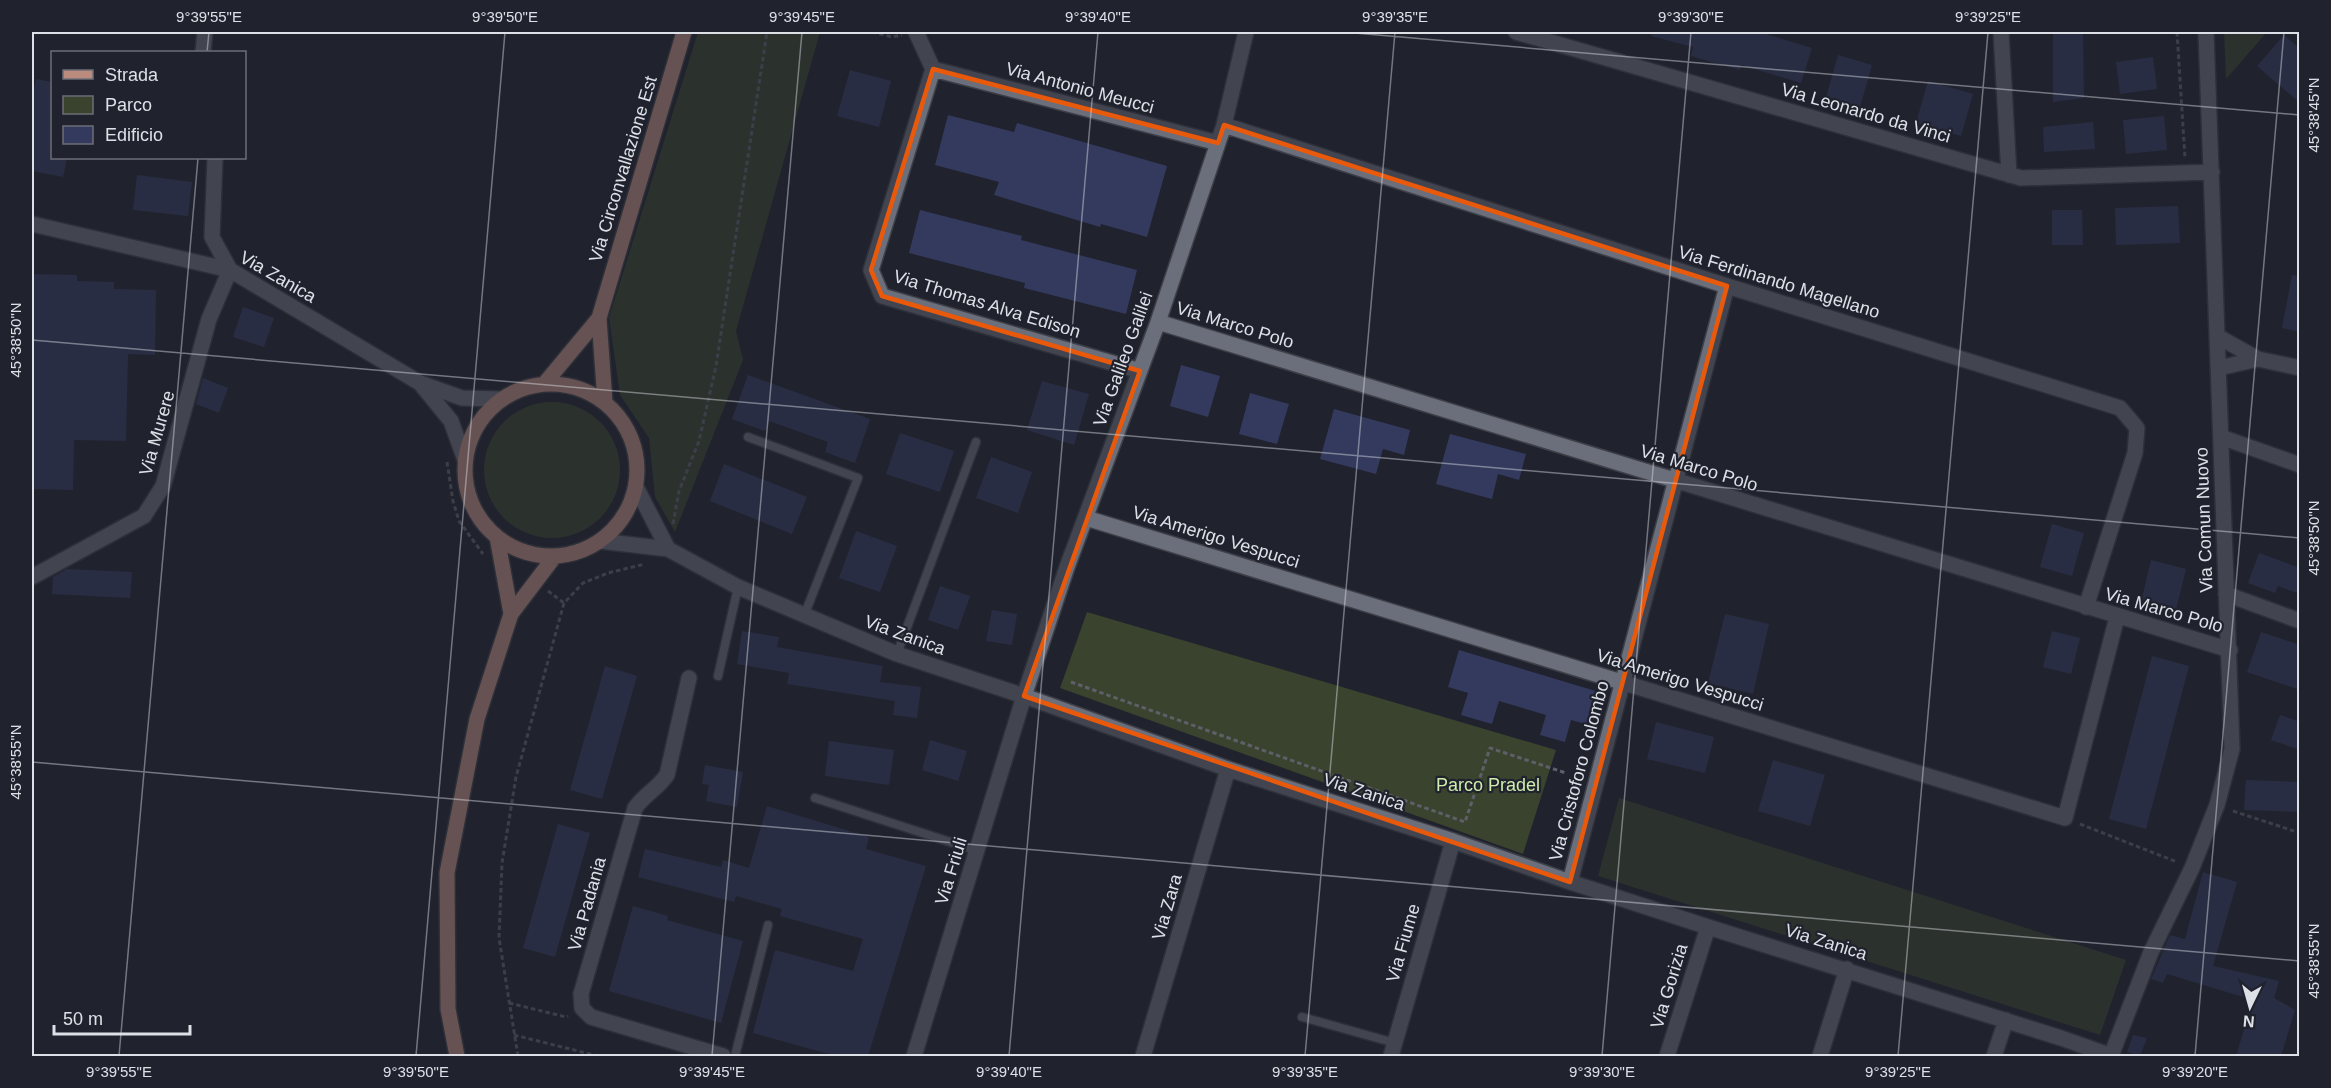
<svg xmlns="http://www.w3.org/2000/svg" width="2331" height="1088" viewBox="0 0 2331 1088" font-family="Arial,sans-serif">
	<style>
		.green { fill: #39432e }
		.building { fill: #343a5d }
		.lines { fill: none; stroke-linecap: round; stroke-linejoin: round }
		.service-casing { stroke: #3d3f47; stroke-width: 11 }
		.minor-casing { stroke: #3d3f47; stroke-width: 18 }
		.tertiary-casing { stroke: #3d3f47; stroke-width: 18 }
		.primary-casing { stroke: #3d3f47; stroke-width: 18 }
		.path { stroke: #5e6069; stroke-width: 3; stroke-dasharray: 4.5 3; stroke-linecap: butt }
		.service { stroke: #6b6e7b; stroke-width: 8 }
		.minor { stroke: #6b6e7b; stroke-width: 15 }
		.tertiary { stroke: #6b6e7b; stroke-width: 15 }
		.primary { stroke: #bb8c7e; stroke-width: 15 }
		.marked { fill: none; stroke: #e8590c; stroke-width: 4.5; stroke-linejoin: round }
		.ticks { fill: none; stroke: #dee0e7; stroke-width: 1.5; stroke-opacity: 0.45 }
		.labels { text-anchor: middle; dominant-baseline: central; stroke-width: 4.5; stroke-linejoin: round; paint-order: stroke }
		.street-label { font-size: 18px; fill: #dee0e7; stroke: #20222d }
		.park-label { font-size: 18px; fill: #ceedac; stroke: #20222d }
		.neatline { fill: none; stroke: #dee0e7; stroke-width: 2 }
		.ticks-label { font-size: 15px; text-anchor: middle; fill: #dee0e7 }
	</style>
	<rect width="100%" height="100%" fill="#20222d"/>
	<path class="green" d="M698,32h122l-84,299 7,29 -68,172 -20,-35 -6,-59 -29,-43 -11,-77z
		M2224,32h43l-41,47z
		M484 470a68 68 0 1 1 136 0a68 68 0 1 1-136 0Z
		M1087,612l469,138 -33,104 -463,-166z
		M1619,798l507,162 -26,75 -502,-159z"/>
	<path class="building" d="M1652,32h107l53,16 -11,35 -60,-18 -1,5 -49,-14 2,-9 -42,-11z
		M2053,32h30l1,66 -31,4z
		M2284,35l16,14v54l-43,-37z
		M1838,55l34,10 -12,42 -34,-10z
		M2153,57l4,32 -37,5 -4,-32z
		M850,70l41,11 -12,46 -42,-11z
		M36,79l16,3v76h15l-4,19 -31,-6v-74z
		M1928,81l45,13 -12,42 -45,-13z
		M948,115l66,17 3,-9 150,43 -20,71 -46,-13 -1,3 -106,-32 5,-13 -64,-17z
		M2164,116l3,34 -41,4 -3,-34z
		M2093,122l2,27 -51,3 -1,-25z
		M137,175l55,7 -4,34 -55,-6z
		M2178,206l2,37 -64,2 -1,-37z
		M920,210l102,26 -1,4 116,30 -11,44 -102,-26 1,-5 -116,-30z
		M2052,210h30l1,35h-31z
		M32,274l45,1v6l37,1v7l42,1 -1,65 -27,-1 -2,87 -52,-1 -1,50 -41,-1z
		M2292,275l8,1v56l-18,-4z
		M243,307l31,11 -10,29 -31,-10z
		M1181,365l39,11 -12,41 -38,-11z
		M748,375l122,44 -15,44 -30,-11 3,-10 -59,-21 -4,10 -33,-12z
		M203,378l25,10 -9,25 -23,-9z
		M1042,381l47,13 -15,51 -47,-15z
		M1250,393l39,11 -12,40 -38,-10z
		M1334,409l76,21 -6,25 -21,-6 -7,25 -56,-15z
		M900,433l54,18 -14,41 -54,-18z
		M1450,434l76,20 -7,26 -21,-6 -6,25 -56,-15z
		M991,457l41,15 -14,41 -42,-15z
		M724,464l83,33 -15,37 -82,-33z
		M2052,524l32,9 -12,43 -32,-9z
		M856,531l41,15 -17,46 -41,-14z
		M2259,553l41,15v26l-22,-8 -3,7 -27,-10z
		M2151,560l35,9 -10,41 -35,-8z
		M67,569l65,3 -2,26 -78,-4 1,-17z
		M940,586l30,10 -12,34 -30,-10z
		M992,610l25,4 -5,31 -26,-4z
		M1725,614l44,10 -16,70 -45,-11z
		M742,631l37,6 -2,10 106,19 -3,16 41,5 -4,31 -24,-3 2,-14 -108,-17 2,-11 -52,-9z
		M2052,631l28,7 -9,36 -28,-7z
		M2261,632l39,13v45l-53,-18z
		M1459,650l140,42 -10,33 -18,-5 -6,22 -25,-7 6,-20 -47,-14 -7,23 -31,-9 7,-22 -20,-6z
		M2152,656l37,10 -43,163 -37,-10z
		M605,666l32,10 -35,123 -32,-9z
		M2280,715l20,7v28l-29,-10z
		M1656,722l58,15 -9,36 -58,-14z
		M930,740l37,11 -9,30 -36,-11z
		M829,741l65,9 -5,35 -64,-9z
		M1773,760l52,15 -15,51 -52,-15z
		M705,765l38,7 -6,35 -31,-6 3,-16 -7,-1z
		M2246,780l54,2v30l-56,-2z
		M767,806l102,31 -3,12 60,17 -58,190h-32l-83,-23 22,-83 78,21 10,-32 -83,-23 2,-7 -46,-13 -2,6 -96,-25 7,-28 76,18 2,-7 26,8z
		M558,824l32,9 -35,124 -32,-9z
		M2203,872l34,10 -24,84 66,15 -5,17 21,12 -14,46h-45l17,-56 -86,-26 -4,9 -12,-4 19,-44 15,4z
		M633,906l35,10 -1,4 76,21 -22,82 -112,-32z
		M2133,1035l14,3 -7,18 -13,-4z"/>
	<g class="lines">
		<g class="service-casing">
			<path id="service" d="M748,437l110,41 -54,138
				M897,654l79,-212
				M718,676l20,-89
				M815,798l163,53
				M1302,1017l93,26
				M735,1056l33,-131"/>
		</g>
		<g class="minor-casing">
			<path id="minor" d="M916,32l17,37 -62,201 11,26 258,75
				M1516,32l505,146 191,-6
				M2001,32l8,143
				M203,52l2,-20
				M933,69l285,74
				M1224,125l503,161 393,122 17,20 -2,25 -49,154
				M1158,322l1072,328
				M2217,336l41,23 42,9
				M2219,368l39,-9
				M2221,437l79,28
				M636,487l32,62
				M1086,518l979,300 52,-201
				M600,541l68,8 70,38 159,67 127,42 204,73 225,72 117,41 138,45 353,111 51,18
				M32,577l112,-61 19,-30 46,-167 21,-49 -18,-33 3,-79
				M2226,594l74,27
				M689,678l-22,97c-11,15 -21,18 -32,33l-54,186 1,14 9,9 132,39
				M1570,882l157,-596
				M914,1056l110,-360 43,-129 91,-245 66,-197 22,-93
				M1143,1056l85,-287
				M1391,1056l62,-215
				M1667,1056l41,-129
				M1820,1056l27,-87
				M1994,1056l12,-36
				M2111,1056l40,-104 41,-84 25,-63 15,-56 -26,-717"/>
		</g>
		<g class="tertiary-casing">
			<path id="tertiary" d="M32,224l198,46 190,113 42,15 40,1
				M420,383l31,38 14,39"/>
		</g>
		<g class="primary-casing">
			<path id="primary" d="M545,383l54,-65
				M465 470a86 86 0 1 1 172 0a86 86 0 1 1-172 0Z
				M605,402l-6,-84 85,-286
				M497,537l14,77
				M457,1056l-9,-47 -1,-136 30,-154 34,-105 44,-58"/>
		</g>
		<path class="path" d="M872,32l20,5 10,-2
			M2177,32l8,126
			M447,462l6,39 6,20 24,33
			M673,524l6,-33 20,-50 17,-75 51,-334
			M548,591l16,12
			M1071,682l394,140 25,-74 76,25
			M2233,811l67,22
			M2080,824l97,38
			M509,1003l57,14 2,-1
			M514,1035l84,21
			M518,1056l-19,-118 3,-75 14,-86 48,-174 19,-20 25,-10 37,-9"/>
		<use href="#service" class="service"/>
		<use href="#minor" class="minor"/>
		<use href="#tertiary" class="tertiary"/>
		<use href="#primary" class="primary"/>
	</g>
	<path d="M0 0H2331V1088H0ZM933,69l285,74 6,-18 503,161 -157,596 -546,-186 116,-325 -258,-75 -11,-26z" fill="#20222d" fill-opacity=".55" fill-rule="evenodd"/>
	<path class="marked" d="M933,69l285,74 6,-18 503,161 -157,596 -546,-186 116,-325 -258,-75 -11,-26z"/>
	<path class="ticks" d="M1343,32l957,83M207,52l2,-20M32,340l2268,198M32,762l2268,199M119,1056l79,-898M416,1056l89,-1024M712,1056l90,-1024M1009,1056l89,-1024M1305,1056l90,-1024M1602,1056l89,-1024M1898,1056l90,-1024M2195,1056l89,-1024"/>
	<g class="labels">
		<g class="street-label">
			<text transform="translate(1080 88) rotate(15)">Via Antonio Meucci</text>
			<text transform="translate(1866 113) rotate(16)">Via Leonardo da Vinci</text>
			<text transform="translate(623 169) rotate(-73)">Via Circonvallazione Est</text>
			<text transform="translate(278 277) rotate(30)">Via Zanica</text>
			<text transform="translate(1779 282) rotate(17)">Via Ferdinando Magellano</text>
			<text transform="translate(987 304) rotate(17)">Via Thomas Alva Edison</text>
			<text transform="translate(1235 325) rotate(17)">Via Marco Polo</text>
			<text transform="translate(1123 359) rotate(-70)">Via Galileo Galilei</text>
			<text transform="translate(157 433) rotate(-74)">Via Murere</text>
			<text transform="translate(1699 468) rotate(17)">Via Marco Polo</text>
			<text transform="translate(2204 520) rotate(-92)">Via Comun Nuovo</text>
			<text transform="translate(1216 537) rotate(17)">Via Amerigo Vespucci</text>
			<text transform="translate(2164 610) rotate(16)">Via Marco Polo</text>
			<text transform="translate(905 635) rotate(20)">Via Zanica</text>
			<text transform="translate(1680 680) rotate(17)">Via Amerigo Vespucci</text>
			<text transform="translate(1579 771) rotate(-75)">Via Cristoforo Colombo</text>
			<text transform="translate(1364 792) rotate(18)">Via Zanica</text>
			<text transform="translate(951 871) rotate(-73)">Via Friuli</text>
			<text transform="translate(587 904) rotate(-74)">Via Padania</text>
			<text transform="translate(1167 907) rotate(-74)">Via Zara</text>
			<text transform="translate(1826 942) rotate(17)">Via Zanica</text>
			<text transform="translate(1403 943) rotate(-74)">Via Fiume</text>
			<text transform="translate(1669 986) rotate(-73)">Via Gorizia</text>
		</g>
		<g class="park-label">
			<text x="1488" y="785">Parco Pradel</text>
		</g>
	</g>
	<rect width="2331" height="1088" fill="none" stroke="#20222d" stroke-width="66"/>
	<rect x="51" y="51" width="195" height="108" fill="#20222d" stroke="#6c6e77" stroke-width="1.5"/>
	<rect x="63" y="70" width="30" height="9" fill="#bb8c7e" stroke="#6c6e77" stroke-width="1.5"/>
	<text x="105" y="81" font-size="18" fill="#dee0e7">Strada</text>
	<rect x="63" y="96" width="30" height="18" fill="#39432e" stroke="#6c6e77" stroke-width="1.5"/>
	<text x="105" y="111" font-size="18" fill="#dee0e7">Parco</text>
	<rect x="63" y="126" width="30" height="18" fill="#343a5d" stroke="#6c6e77" stroke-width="1.5"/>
	<text x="105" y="141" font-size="18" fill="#dee0e7">Edificio</text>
	<g transform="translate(2250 1007) rotate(185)" stroke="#20222d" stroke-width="4.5" paint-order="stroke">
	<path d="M0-4.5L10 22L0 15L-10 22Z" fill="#dee0e7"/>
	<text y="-9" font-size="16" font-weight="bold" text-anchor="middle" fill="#dee0e7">N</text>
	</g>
	<path d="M54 1025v9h136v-9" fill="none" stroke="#dee0e7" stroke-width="3"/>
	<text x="63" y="1025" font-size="18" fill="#dee0e7" stroke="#20222d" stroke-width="4.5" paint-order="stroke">50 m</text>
	<rect x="33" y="33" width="2265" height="1022" class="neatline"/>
	<g class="ticks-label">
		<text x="209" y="22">9°39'55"E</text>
		<text x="505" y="22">9°39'50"E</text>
		<text x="802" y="22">9°39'45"E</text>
		<text x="1098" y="22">9°39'40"E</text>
		<text x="1395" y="22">9°39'35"E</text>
		<text x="1691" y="22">9°39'30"E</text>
		<text x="1988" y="22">9°39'25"E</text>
		<text transform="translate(2314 115) rotate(-90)" y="5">45°38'45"N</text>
		<text transform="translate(16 340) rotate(-90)" y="5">45°38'50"N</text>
		<text transform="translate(2314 538) rotate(-90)" y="5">45°38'50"N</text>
		<text transform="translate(16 762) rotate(-90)" y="5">45°38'55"N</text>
		<text transform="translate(2314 961) rotate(-90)" y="5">45°38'55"N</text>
		<text x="119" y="1077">9°39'55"E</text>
		<text x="416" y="1077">9°39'50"E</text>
		<text x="712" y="1077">9°39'45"E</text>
		<text x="1009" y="1077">9°39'40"E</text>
		<text x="1305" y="1077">9°39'35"E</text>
		<text x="1602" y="1077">9°39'30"E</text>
		<text x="1898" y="1077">9°39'25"E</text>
		<text x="2195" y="1077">9°39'20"E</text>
	</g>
</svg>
